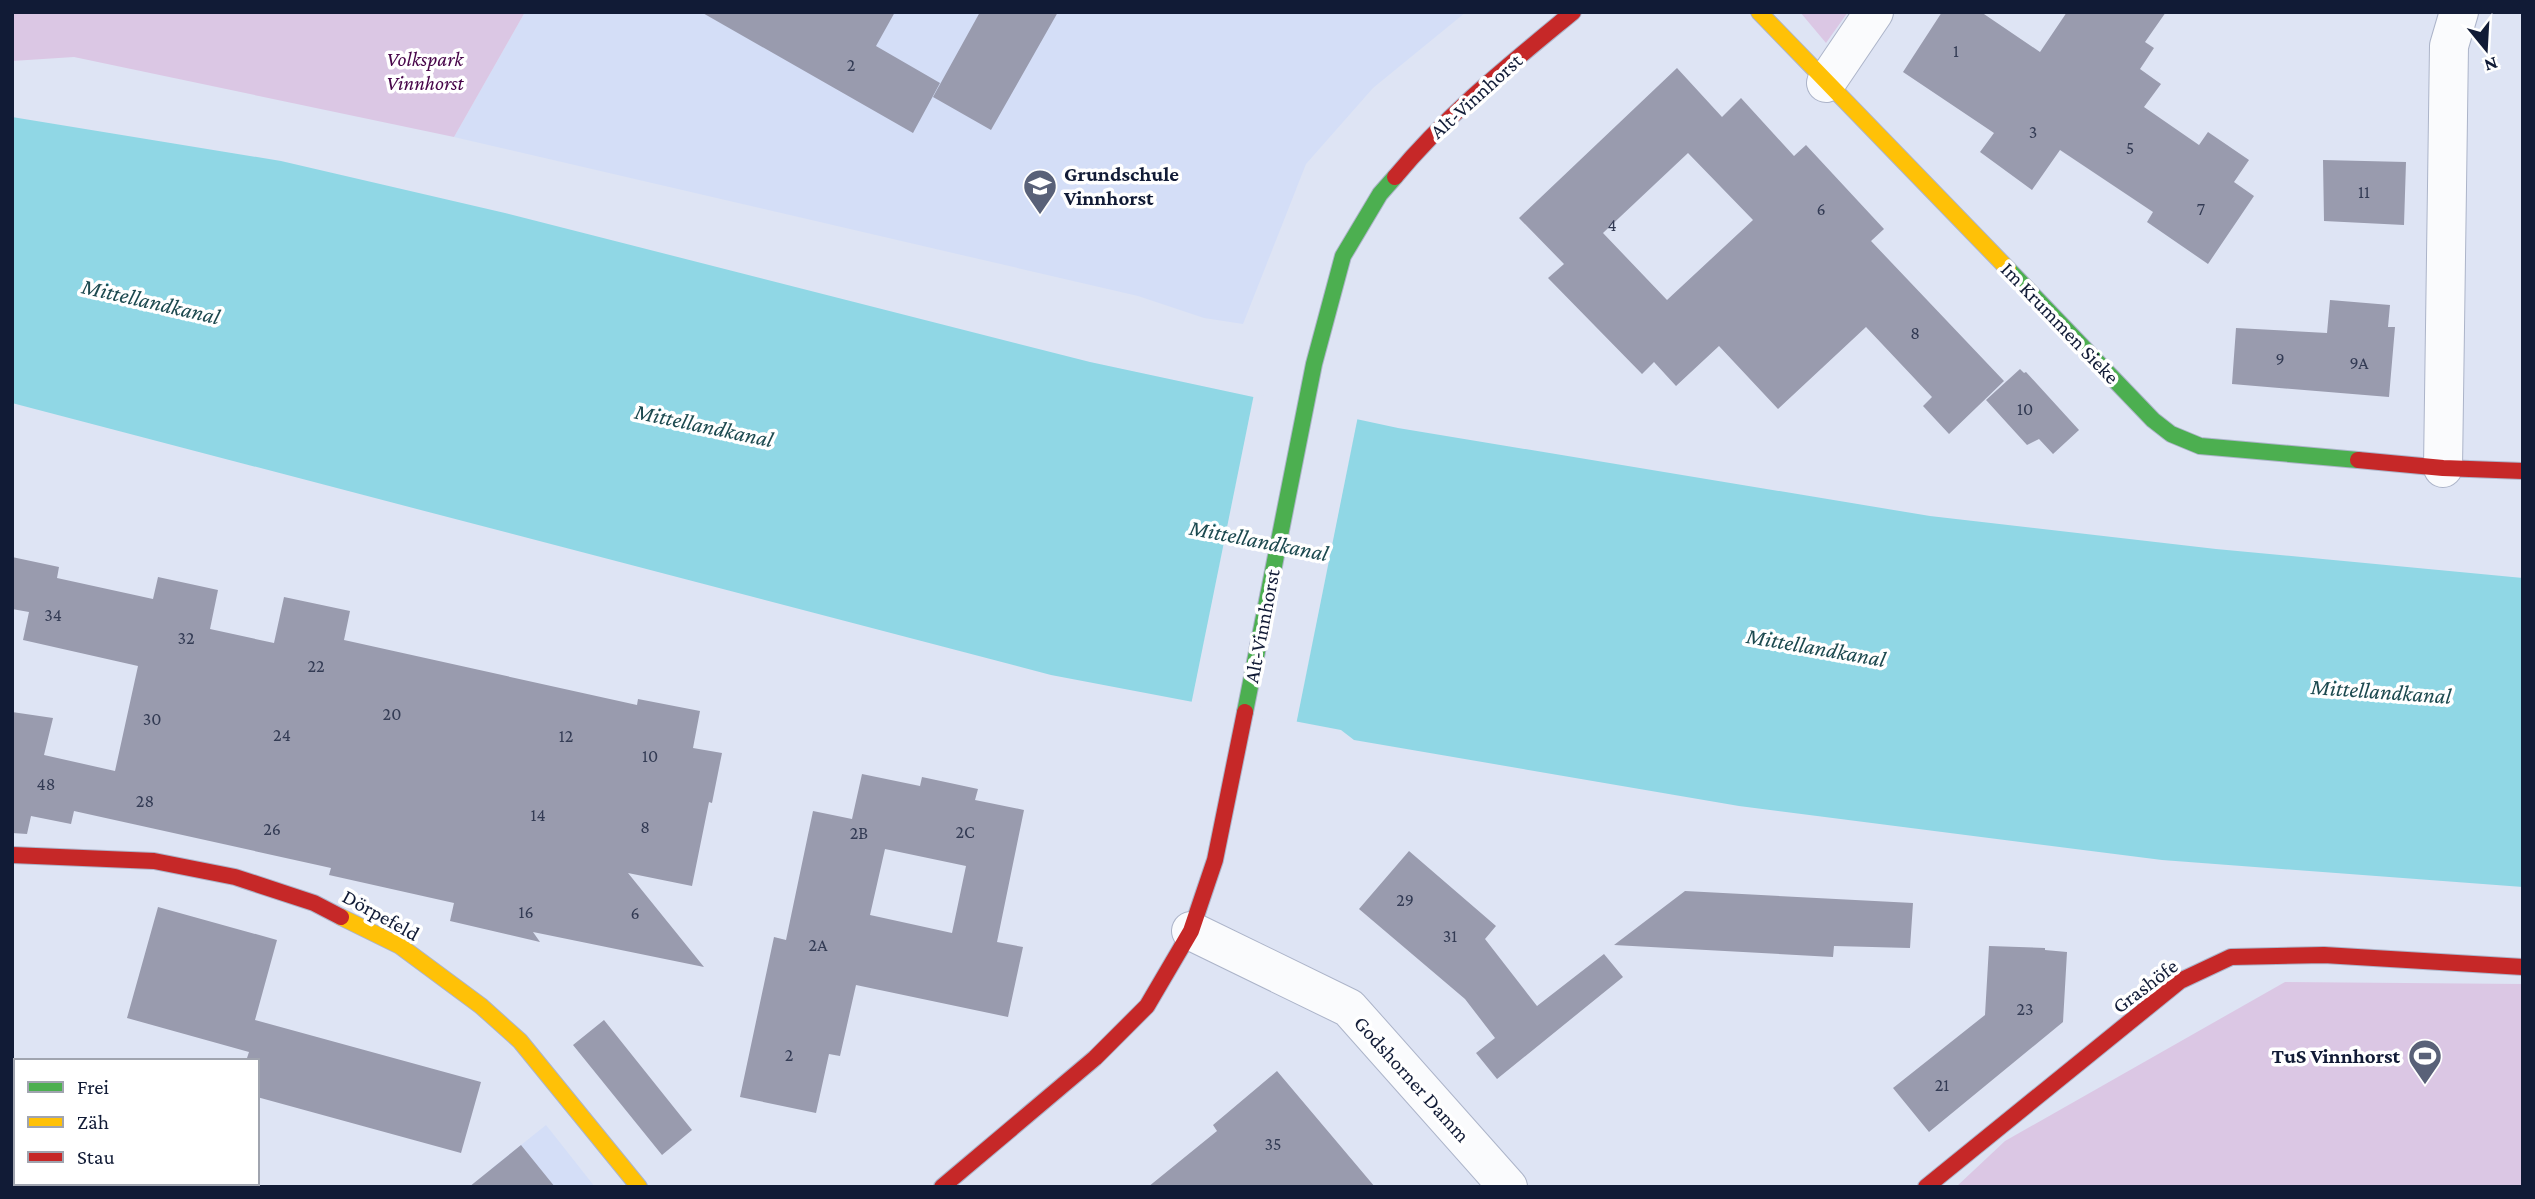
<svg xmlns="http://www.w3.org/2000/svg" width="2535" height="1199" viewBox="0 0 2535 1199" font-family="'Crimson Pro',serif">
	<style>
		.built { fill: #d4def7 }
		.green { fill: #dbc7e4 }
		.water { fill: #90d7e5 }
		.pier { fill: #dee4f4 }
		.building { fill: #999bae; fill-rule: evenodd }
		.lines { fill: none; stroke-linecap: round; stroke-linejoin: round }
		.street-casing { stroke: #acb4c9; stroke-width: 40 }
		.fast-casing { stroke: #acb4c9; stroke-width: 18 }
		.slow-casing { stroke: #acb4c9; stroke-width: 18 }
		.jam-casing { stroke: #acb4c9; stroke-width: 18 }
		.street { stroke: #fafbfd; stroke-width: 38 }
		.fast { stroke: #4caf50; stroke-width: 16 }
		.slow { stroke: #ffc107; stroke-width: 16 }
		.jam { stroke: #c62828; stroke-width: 16 }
		.labels { text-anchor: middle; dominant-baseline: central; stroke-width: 7; stroke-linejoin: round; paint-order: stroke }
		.number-label { font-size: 18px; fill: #333b54 }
		.park-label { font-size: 21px; font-style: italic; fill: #470549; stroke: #fff }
		.street-label { font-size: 21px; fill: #111b36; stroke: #fff }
		.poi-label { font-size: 21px; font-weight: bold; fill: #111b36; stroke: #fff; text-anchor: start }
		.water-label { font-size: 23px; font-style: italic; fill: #1c494f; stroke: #fff }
	</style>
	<rect width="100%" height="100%" fill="#dee4f4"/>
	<path class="built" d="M525,12h941l-93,76 -67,76 -63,160 -39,-6 -66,-22 -684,-159z
		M546,1125l49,62h-90l-14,-18z"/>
	<path class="green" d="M12,12h513l-71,125 -380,-80 -62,4z
		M1800,12h48l-22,31z
		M2285,982l238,2v203h-567l49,-46z"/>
	<path class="water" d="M12,117l269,44 224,52 585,149 308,66 532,88 286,33 307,29v309l-361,-27 -423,-54 -385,-66 -13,-10 -290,-55 -1039,-272z"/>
	<path class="pier" d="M1254,394l104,22 -62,309 -105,-20z"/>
	<path class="building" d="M701,12h194l-19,34 64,37 -27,50z
		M980,12h78l-67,118 -58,-33z
		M1942,12h39l59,40 27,-40h99l-21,30 9,6 -14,21 21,15 -17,23 55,38 9,-13 41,28 -15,22 20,14 -46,68 -61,-42 6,-10 -93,-62 -28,40 -52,-38 14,-19 -91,-61z
		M1677,68l45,49 19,-19 53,58 12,-11 78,84 -13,12 133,140 -55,53 -26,-28 9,-9 -66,-70 -88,82 -59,-63 -43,40 -22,-24 -12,12 -94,-96 16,-14 -45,-46zM1688,153l65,67 -86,80 -64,-67z
		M2323,160l83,2 -2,63 -80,-4z
		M2330,300l60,5 -2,22h7l-6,70 -157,-13 4,-56 91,5z
		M2020,369l4,4 2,-1 53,58 -26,24 -14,-15 -12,6 -41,-45z
		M12,557l47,10 -2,11 96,21 5,-22 60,13 -8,39 64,14 10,-46 66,14 -6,29 293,65 1,-6 62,12 -7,37 29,5 -10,50 -3,-1 -17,84 -64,-13 76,94 -171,-35 7,10 -90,-21 4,-18 -125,-28 2,-7 -257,-57 -3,13 -40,-8 -4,18 -15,-1v-121l41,6 -9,37 71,16 23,-105 -115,-26 6,-28 -17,-3z
		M862,774l58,12 2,-9 56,12 -3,11 49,10 -27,132 26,5 -15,70 -152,-32 -16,71 -11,-2 -13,59 -76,-16 34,-160 12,3 27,-129 39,8zM885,849l81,17 -14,67 -82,-18z
		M1409,851l87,75 -11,13 52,67 67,-52 19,23 -126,102 -21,-26 19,-15 -30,-39 -106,-90z
		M1685,891l228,12 -3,45 -76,-2 -1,11 -219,-12z
		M158,907l119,33 -22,80 226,62 -20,71 -204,-56v-36h-11l3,-9 -122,-34z
		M1989,946l56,2v2l22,2 -4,70 -134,110 -36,-44 92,-73z
		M604,1020l88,110 -30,25 -89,-110z
		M1277,1071l98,116h-227l69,-56 -4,-6z
		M521,1145l34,42h-86z"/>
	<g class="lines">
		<g class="street-casing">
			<path id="street" d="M1826,83l48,-71
				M2443,468l6,-422 10,-34
				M1191,931l158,77 159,179"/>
		</g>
		<g class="fast-casing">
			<path id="fast" d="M2008,269l145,151 18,14 29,12 158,14
				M1245,712l69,-348 29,-108 37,-62 15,-17"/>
		</g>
		<g class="slow-casing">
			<path id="slow" d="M1759,12l249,257
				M341,917l59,29 81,60 39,35 119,146"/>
		</g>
		<g class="jam-casing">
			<path id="jam" d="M1395,177c52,-63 115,-113 178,-165
				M2358,460l85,8 80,3
				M12,855l142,6 81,16 79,26 27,14
				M942,1187l153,-129 52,-52 44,-75 24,-71 30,-148
				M1926,1187l254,-206 51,-24 93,-2 199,12"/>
		</g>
		<use href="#street" class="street"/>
		<use href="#fast" class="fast"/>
		<use href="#slow" class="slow"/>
		<use href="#jam" class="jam"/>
	</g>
	<defs>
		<g id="school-pin" transform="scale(1.75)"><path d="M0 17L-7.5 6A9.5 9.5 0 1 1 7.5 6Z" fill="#596178" stroke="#fff"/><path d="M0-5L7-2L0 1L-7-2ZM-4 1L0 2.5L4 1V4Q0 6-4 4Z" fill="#fff"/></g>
		<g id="stadium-pin" transform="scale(1.75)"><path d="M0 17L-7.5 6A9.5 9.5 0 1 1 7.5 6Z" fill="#596178" stroke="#fff"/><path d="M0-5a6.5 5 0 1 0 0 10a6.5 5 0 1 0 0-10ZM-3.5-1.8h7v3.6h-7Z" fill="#fff"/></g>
	</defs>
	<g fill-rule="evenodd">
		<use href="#school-pin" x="1040" y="186"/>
		<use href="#stadium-pin" x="2425" y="1056"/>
	</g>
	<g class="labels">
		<g class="number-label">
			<text x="1956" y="51">1</text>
			<text x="851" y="65">2</text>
			<text x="2033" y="132">3</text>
			<text x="2130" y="148">5</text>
			<text x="2364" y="192">11</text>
			<text x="1821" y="209">6</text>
			<text x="2201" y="209">7</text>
			<text x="1612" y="225">4</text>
			<text x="1915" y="333">8</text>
			<text x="2280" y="359">9</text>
			<text x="2359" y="363">9A</text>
			<text x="2025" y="409">10</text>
			<text x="53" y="615">34</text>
			<text x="186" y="638">32</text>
			<text x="316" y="666">22</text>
			<text x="392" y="714">20</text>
			<text x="152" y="719">30</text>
			<text x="282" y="735">24</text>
			<text x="566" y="736">12</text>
			<text x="650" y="756">10</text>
			<text x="46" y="784">48</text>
			<text x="145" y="801">28</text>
			<text x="538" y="815">14</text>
			<text x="645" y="827">8</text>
			<text x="272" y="829">26</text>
			<text x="965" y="832">2C</text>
			<text x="859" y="833">2B</text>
			<text x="1405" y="900">29</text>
			<text x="526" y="912">16</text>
			<text x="635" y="913">6</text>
			<text x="1450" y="936">31</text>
			<text x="818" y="945">2A</text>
			<text x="2025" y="1009">23</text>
			<text x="789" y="1055">2</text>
			<text x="1942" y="1085">21</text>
			<text x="1273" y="1144">35</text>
		</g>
		<g class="park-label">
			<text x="425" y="59">Volkspark<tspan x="425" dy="24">Vinnhorst</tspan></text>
		</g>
		<g class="street-label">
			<text transform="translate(1476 96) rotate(-42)">Alt-Vinnhorst</text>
			<text transform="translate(2060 323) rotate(46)">Im Krummen Sieke</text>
			<text transform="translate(1262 626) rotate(-79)">Alt-Vinnhorst</text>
			<text transform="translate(381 915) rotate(29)">Dörpefeld</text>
			<text transform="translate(2145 986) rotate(-37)">Grashöfe</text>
			<text transform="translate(1412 1079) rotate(48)">Godshorner Damm</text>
		</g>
		<g class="poi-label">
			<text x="1064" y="174">Grundschule<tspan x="1064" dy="24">Vinnhorst</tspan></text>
			<text x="2400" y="1056" text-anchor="end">TuS Vinnhorst</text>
		</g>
		<g class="water-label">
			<text transform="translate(151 301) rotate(13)">Mittellandkanal</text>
			<text transform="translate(704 425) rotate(12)">Mittellandkanal</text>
			<text transform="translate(1259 540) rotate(11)">Mittellandkanal</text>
			<text transform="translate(1816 647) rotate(10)">Mittellandkanal</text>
			<text transform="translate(2381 691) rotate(4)">Mittellandkanal</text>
		</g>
	</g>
	<rect width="2535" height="1199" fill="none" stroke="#111b36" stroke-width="28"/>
	<rect x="14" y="1059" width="245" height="126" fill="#ffffff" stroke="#a0a4af" stroke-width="2"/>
	<rect x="28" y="1082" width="35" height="10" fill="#4caf50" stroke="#a0a4af" stroke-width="2"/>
	<text x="77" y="1094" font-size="21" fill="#111b36">Frei</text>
	<rect x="28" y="1117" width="35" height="10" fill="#ffc107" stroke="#a0a4af" stroke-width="2"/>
	<text x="77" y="1129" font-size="21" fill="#111b36">Zäh</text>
	<rect x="28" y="1152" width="35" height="10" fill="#c62828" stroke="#a0a4af" stroke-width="2"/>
	<text x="77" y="1164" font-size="21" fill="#111b36">Stau</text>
	<g transform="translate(2486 49) rotate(162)" stroke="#ffffff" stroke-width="5" paint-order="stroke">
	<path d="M0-5L12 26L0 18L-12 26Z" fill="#111b36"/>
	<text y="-10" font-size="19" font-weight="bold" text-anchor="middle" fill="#111b36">N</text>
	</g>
</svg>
